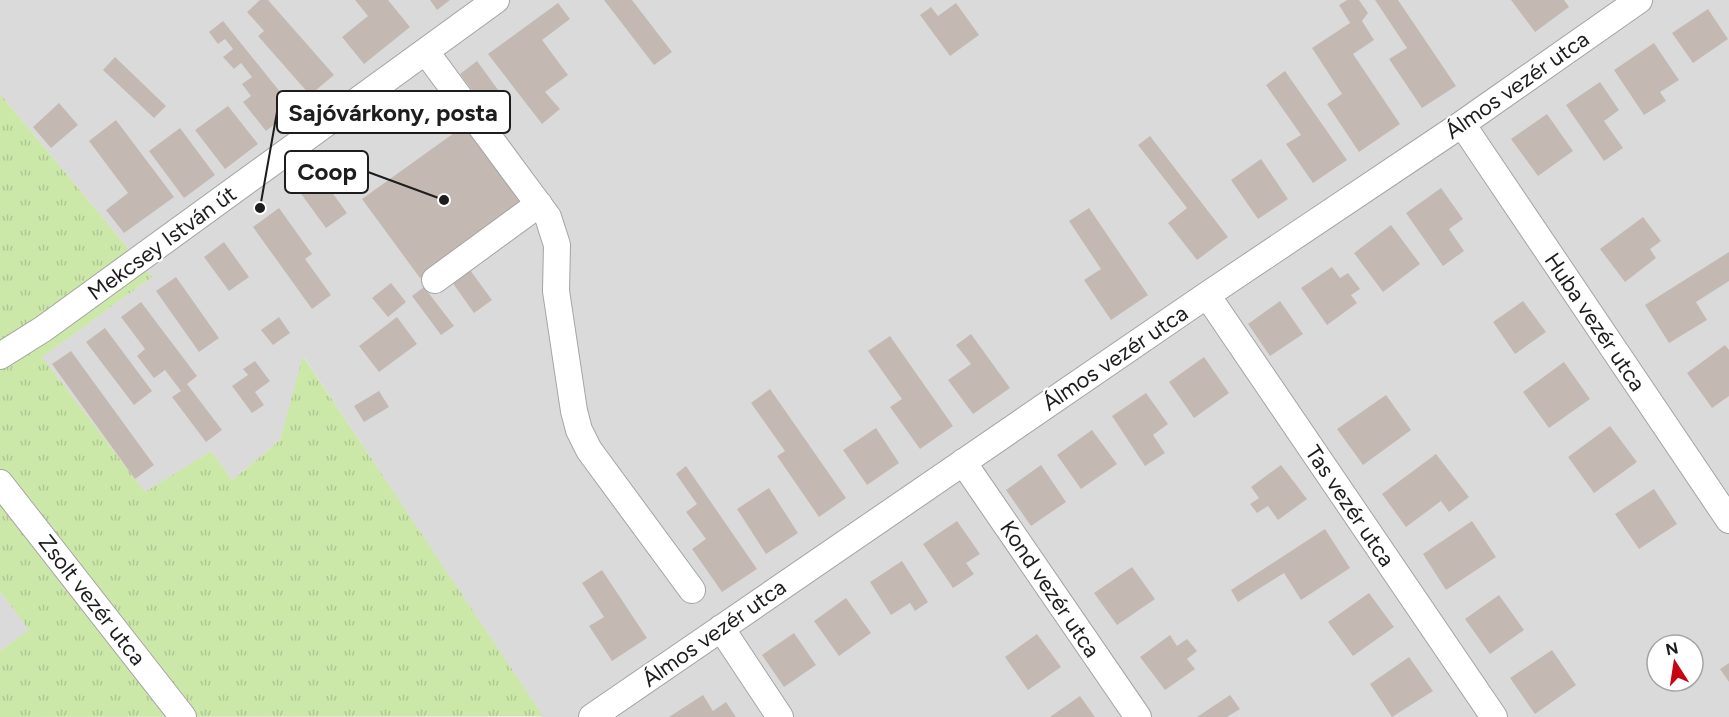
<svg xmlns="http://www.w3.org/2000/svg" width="1729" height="717" viewBox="0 0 1729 717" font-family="Figtree,sans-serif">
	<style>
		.residential { fill: #dbdada; fill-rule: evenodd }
		.grass { fill: url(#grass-tufts) }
		.building { fill: #c3b9b2 }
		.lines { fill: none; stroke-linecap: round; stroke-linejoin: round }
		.minor-casing { stroke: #a4a4a4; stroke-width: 28 }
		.minor { stroke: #fff; stroke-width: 26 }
		.labels { text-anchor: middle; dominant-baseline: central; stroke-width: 4.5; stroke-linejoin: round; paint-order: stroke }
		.street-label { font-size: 22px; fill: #1d1d1d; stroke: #fff }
		.leader { fill: none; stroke: #1d1d1d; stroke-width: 2 }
		.callout-dot { fill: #1d1d1d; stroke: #fff; stroke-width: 2 }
		.callout { fill: #fff; stroke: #1d1d1d; stroke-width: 2 }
		.callout-label { font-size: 24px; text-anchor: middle; font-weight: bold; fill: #1d1d1d }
	</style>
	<defs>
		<pattern id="grass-tufts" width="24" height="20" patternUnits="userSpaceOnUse" patternTransform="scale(1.5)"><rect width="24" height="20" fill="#cce8a9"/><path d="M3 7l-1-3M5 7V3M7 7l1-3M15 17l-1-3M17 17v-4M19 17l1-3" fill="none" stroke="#afc791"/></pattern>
	</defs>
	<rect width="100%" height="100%" fill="#eeeae3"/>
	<path class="residential" d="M0,0h1729v717h-1188l1,-1 -238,-359 -24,83 -48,40 -21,-29 -66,42 -104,-136 111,-80 -152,-183zM1657,645h36v36h-36z
		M0,591l30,39 -30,21z"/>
	<path class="grass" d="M0,94l152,183 -110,80 103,135 66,-41 21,29 48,-40 23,-84 240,360 -543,1v-66l29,-21 -29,-39z"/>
	<path class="building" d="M260,0h8l66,75 -24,20 -52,-59 6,-5 -17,-19z
		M355,0h33l22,27 -46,37 -22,-27 26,-21z
		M430,0h20l-13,10z
		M604,0h28l40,52 -18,13z
		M1347,0h12l9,13 -6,8 12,19 -21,14 47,70 -41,28 -32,-48 15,-10 -30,-46 38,-25 -11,-18z
		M1375,0h23l58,86 -34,22 -33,-49 18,-11z
		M1511,0h53l5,7 -34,25z
		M558,3l12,16 -28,21 26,35 -23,17 15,17 -18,15 -54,-70z
		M956,3l23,32 -29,21 -30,-41 11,-8 7,9z
		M1708,9l20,30 -35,24 -21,-30z
		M223,21l71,88 -28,22 -23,-29 8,-6 -9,-12 10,-7 -11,-14 -7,6 -11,-12 10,-8 -8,-10 -7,5 -9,-12z
		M1654,43l25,37 -19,12 6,9 -22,14 -30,-45z
		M115,57l51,49 -12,12 -51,-48z
		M477,61l32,44 -17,12 -32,-43z
		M1285,71l62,89 -34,23 -27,-39 15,-9 -35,-50z
		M1600,82l19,28 -15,11 19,27 -19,13 -38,-56z
		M59,103l19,22 -27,23 -18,-21z
		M228,106l30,38 -33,25 -30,-39z
		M1547,114l26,37 -35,25 -27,-37z
		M116,120l58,77 -50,36 -18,-23 22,-17 -39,-52z
		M468,123l57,79 -105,76 -58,-79z
		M180,128l35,47 -31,23 -35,-47z
		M1150,136l78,101 -31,23 -29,-37 19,-15 -49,-63z
		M1261,159l27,40 -30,20 -27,-39z
		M320,176l27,37 -21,15 -27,-37z
		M1441,188l22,31 -14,10 15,22 -21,15 -37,-53z
		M279,208l33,46 -7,5 26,36 -19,14 -59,-82z
		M1089,208l59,87 -37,25 -27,-40 17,-11 -32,-48z
		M1643,217l18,24 -11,8 6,9 -31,24 -25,-33z
		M1391,225l29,39 -37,28 -29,-39z
		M224,242l25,35 -20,14 -25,-34z
		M1729,252v29l-33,21 11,18 -38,23 -24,-38z
		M1332,267l8,11 8,-5 12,16 -9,6 6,8 -30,22 -26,-37z
		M470,270l22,30 -18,13 -22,-31z
		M176,277l43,61 -20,14 -43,-61z
		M391,283l15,19 -18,15 -16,-19z
		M424,287l30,39 -13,9 -29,-39z
		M1280,301l23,33 -33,22 -22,-32z
		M1523,301l23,31 -31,22 -22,-32z
		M141,302l56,74 -10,8 35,46 -16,12 -34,-45 9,-6 -16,-21 -11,8 -17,-22 8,-7 -24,-32z
		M279,317l11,16 -17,12 -12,-15z
		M397,317l20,27 -38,28 -20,-26z
		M105,328l47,63 -18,14 -48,-63z
		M971,334l39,54 -37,26 -25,-34 23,-16 -15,-19z
		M890,336l63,90 -33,23 -30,-42 12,-8 -34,-48z
		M1725,345l4,5v46l-17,12 -25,-35z
		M71,351l83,114 -19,14 -83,-115z
		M1204,357l25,36 -35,25 -25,-36z
		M255,361l15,20 -15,11 9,13 -12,8 -20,-27 16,-11 -5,-6z
		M1564,362l26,37 -41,29 -26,-36z
		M770,389l76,109 -27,19 -42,-61 8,-5 -34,-48z
		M379,391l10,16 -25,15 -10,-16z
		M1146,393l22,31 -15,11 12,18 -20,13 -33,-50z
		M1386,395l25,35 -48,35 -26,-36z
		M1610,426l27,36 -43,31 -26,-36z
		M876,428l23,35 -32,22 -24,-35z
		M1092,430l25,34 -36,25 -24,-34z
		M1436,454l33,43 -20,15 -8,-11 -35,26 -24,-33z
		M1041,465l25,37 -35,24 -25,-36z
		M1281,465l26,34 -29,21 -10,-14 -11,7 -7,-9 9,-6 -8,-11z
		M686,466l71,103 -35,23 -30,-43 14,-10 -20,-27 11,-8 -21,-30z
		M769,488l29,45 -32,21 -29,-45z
		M1654,489l23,35 -38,25 -24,-35z
		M957,521l23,33 -14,9 8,11 -21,14 -30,-44z
		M1472,521l24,36 -50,33 -23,-36z
		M1325,529l25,39 -49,32 -17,-27 -46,29 -7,-12z
		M902,561l26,41 -13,9 -5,-8 -19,12 -21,-33z
		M1132,567l23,32 -38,26 -23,-32z
		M602,570l45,68 -35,23 -23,-35 15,-9 -22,-34z
		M1369,593l25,34 -41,29 -25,-34z
		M1499,595l25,35 -34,24 -25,-35z
		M846,598l25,35 -32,23 -25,-35z
		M794,633l22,32 -32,22 -22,-32z
		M1037,634l24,33 -33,23 -23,-33z
		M1170,635l7,11 10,-7 10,12 -10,8 8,10 -30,21 -25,-33z
		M1552,650l24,35 -41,29 -25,-36z
		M1409,657l24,34 -41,26 -22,-33z
		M1729,663v19l-9,-13z
		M703,695l10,16 13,-9 10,15h-67z
		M1230,695l10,14 -13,8h-30z
		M1080,696l15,21h-45z"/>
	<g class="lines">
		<g class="minor-casing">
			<path id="minor" d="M426,52l122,165 9,28 -1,46 18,120 5,19 10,20 103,140
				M1462,124l267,396
				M435,280l104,-76
				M1207,295l287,422
				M0,356l43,-27 453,-329
				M963,462l175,255
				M0,483l183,234
				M721,628l59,89
				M592,717l615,-422 255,-171 177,-124"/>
		</g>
		<use href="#minor" class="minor"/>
	</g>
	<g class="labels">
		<g class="street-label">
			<text transform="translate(1517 85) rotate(-35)">Álmos vezér utca</text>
			<text transform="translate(162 243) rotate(-36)">Mekcsey István út</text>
			<text transform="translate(1595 322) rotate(56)">Huba vezér utca</text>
			<text transform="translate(1115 358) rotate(-34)">Álmos vezér utca</text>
			<text transform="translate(1350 506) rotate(56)">Tas vezér utca</text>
			<text transform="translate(1050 589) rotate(56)">Kond vezér utca</text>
			<text transform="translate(92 600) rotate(52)">Zsolt vezér utca</text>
			<text transform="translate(714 633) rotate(-35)">Álmos vezér utca</text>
		</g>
	</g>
	<path class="leader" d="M260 208L277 112M444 200L368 172"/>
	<g class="callout-dot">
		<circle cx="260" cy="208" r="6"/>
		<circle cx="444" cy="200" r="6"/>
	</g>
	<g class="callout">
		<rect x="277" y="91" width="233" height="42" rx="6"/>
		<rect x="285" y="151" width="83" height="42" rx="6"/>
	</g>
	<g class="callout-label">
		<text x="393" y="121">Sajóvárkony, posta</text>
		<text x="327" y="180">Coop</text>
	</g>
	<g transform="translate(1675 663) rotate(348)"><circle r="28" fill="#ffffff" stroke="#a5a5a5" stroke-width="1.5"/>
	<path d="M0-4.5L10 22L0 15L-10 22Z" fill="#c80210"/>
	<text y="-9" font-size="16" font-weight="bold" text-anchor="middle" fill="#1d1d1d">N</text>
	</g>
</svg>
